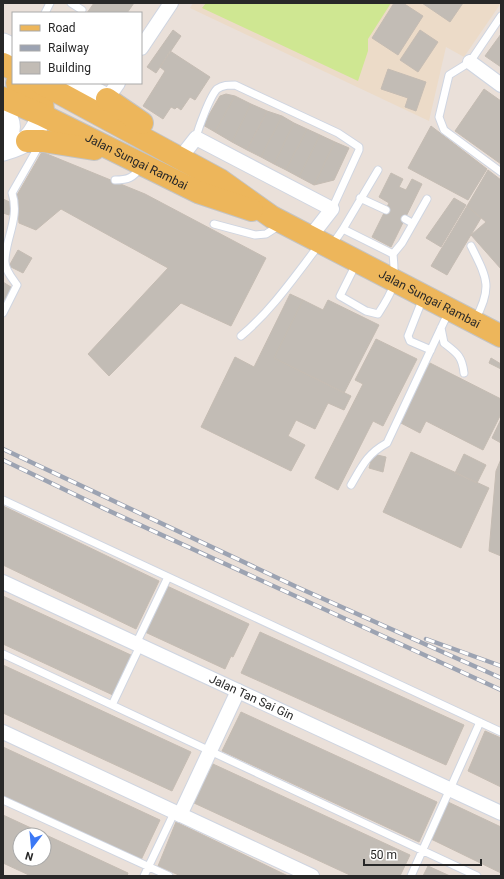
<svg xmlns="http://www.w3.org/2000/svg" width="504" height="879" viewBox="0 0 504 879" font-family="Roboto,sans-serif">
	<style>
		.education { fill: #ecdbc8 }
		.pitch { fill: #cfe792 }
		.building { fill: #c2bcb5; stroke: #c5bcb3; fill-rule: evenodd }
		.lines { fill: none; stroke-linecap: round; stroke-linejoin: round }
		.lane-casing { stroke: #cfd5e1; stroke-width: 9 }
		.street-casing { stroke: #cfd5e1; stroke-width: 16 }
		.secondary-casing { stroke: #cfd5e1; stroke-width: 23 }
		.primary-casing { stroke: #c3c3c3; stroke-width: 24 }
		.lane { stroke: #fff; stroke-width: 7 }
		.street { stroke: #fff; stroke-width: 14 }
		.secondary { stroke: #fff; stroke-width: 21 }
		.primary { stroke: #edb65b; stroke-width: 22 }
		.rail-casing { stroke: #9ca3b2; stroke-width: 4.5 }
		.rail { stroke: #fff; stroke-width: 3; stroke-dasharray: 9; stroke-linecap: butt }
		.labels { text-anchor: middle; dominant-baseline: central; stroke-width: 3; stroke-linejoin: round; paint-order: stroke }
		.street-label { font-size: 12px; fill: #282828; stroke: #fff }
	</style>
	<rect width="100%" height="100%" fill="#eae0d9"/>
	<path class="education" d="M193,3h308l-37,54 -18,-10 -17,74 -239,-113z"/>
	<path class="pitch" d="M206,3h185l-23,36v12l-10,30 -156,-73z"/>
	<path class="building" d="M94,3h40l-7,10h-40z
		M394,3h9l20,13 -25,39 -26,-17z
		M422,3h41l-13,19z
		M173,30l8,6 -25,37 -9,-6z
		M420,30l18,12 -20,30 -18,-12z
		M501,34v33l-16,-11z
		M170,51l40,26 -15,23 -5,-3 -9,13 -4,-3 -2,2 -4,-2 -8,12 -20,-13 22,-35 -5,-4z
		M388,69l38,13 -10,29 -11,-4 3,-9 -27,-9z
		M484,89l17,12v63l-46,-33z
		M226,94l9,2 -20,36 -12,-7 17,-29z
		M235,96l16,8 -19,38 -17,-10z
		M251,104l16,7 -20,39 -15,-8z
		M267,111l15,5 -21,41 -14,-7z
		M282,116l12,7 -20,41 -13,-7z
		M294,123l13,6 -21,41 -12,-6z
		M431,126l56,43 -19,31 -60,-32z
		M307,129l13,6 -21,42 -13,-7z
		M320,135l15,7 -21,43 -15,-8z
		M335,142l14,6 -15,32 -20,5z
		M42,152l103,42 121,64 -35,68 -50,-23 -72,73 -21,-22 80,-86 -107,-59 -25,21 -17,-7 -2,-28z
		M488,170l13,10v89l-30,-34 15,-13 -19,-16z
		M391,173l12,6 -4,8 7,3 6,-11 10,5 -31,63 -19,-10 17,-34 -10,-6z
		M454,198l12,7 -25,42 -15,-9z
		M3,199l11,5 -5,11 -6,-2z
		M467,206l14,12 -34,57 -16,-9z
		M18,250l14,8 -9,15 -14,-7z
		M3,282l11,7 -11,16z
		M290,294l13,6 -29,58 77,38 -7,14 -16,-7 -13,26 -19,-9 -8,16 17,9 -14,26 -90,-44 34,-70 19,10z
		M303,300l20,10 5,-10 51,25 -35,68 -70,-35z
		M376,339l41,20 -34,67 -10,-5 -35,69 -23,-12 48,-94 -8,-4z
		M491,358l10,6v5l-12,-6z
		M430,363l71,36v15l-18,36 -57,-29 -6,12 -21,-11z
		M501,419v24l-9,-5z
		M411,452l78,36 -28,60 -78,-36z
		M373,454l13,3 -3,15 -14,-4z
		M464,454l22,11 -9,18 -22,-10z
		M501,459v97l-12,-5 7,-80z
		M3,506l156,75 -23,48 -133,-64z
		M167,586l82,38 -16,33 -2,-1 -6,13 -80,-37z
		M3,596l130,60 -18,40 -112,-52z
		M260,632l204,93 -18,40 -205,-92z
		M3,665l188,87 -19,39 -169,-78z
		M241,712l196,90 -18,40 -197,-91z
		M485,731l16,7v49l-33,-16z
		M3,747l157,73 -19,40 -138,-64z
		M213,764l197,91 -10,21h-48l-158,-73z
		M448,802l53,25v46l-70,-34z
		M3,815l125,58 -1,3h-96l-28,-13zM20,835h24v24h-24z
		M176,822l112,54h-107l-23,-10z
		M428,866l22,10h-27z"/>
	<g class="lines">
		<g class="lane-casing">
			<path id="lane" d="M71,3l11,7
				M45,13l5,-10
				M501,16l-31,46 -21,13 -10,42 5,13 57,42
				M196,138c2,-9 14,-42 21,-49 6,-4 11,-4 18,-4l103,48 21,14v3l-27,59
				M115,180c13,0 18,-2 26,-13
				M360,198l26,12
				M405,219l7,4
				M214,224l41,11 11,-1 14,-9
				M343,229l35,-59
				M332,245l11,-16 50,25c3,30 2,34 -15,60l-12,-3 -26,-15 16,-32
				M471,246c16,32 22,41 4,74
				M393,254l9,-11 25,-44
				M423,298l-15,38 2,5 21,9
				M3,313l14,-28c-5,-7 -13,-16 -12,-25 1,-23 15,-43 7,-67l28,-49
				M441,328l3,15c13,10 18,13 20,30
				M241,336c31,-26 54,-60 78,-91
				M351,485c11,-19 16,-31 36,-42l62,-132
				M3,500l498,232
				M136,644l32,-67
				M3,654l474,222
				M112,705l28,-59
				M3,800l166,76
				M144,876l30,-63
				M411,876l69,-154"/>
		</g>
		<g class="street-casing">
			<g id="street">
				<path d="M141,48l30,-45"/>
				<path d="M470,62l31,23"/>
				<path d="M107,99l11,-16"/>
				<path d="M185,152l11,-14 136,71 -21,27"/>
				<path id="s1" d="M3,582l498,231"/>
				<path d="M3,732l309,144"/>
				<path d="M180,815l58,-124"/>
			</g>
		</g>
		<g class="secondary-casing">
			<path id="secondary" d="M3,44l10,5
				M76,83l31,16
				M3,112c8,9 9,20 0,29
				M3,150c23,-6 31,-12 39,-35"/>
		</g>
		<g class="primary-casing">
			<g id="primary">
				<path d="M3,64l10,5"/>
				<path d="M17,83c13,5 26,11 26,27"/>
				<path id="s2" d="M41,83l179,97 52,37 229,119"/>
				<path id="s3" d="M3,98l39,17 156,77 54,18"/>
				<path d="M107,99l35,24"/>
				<path d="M27,141h16l51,8"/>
			</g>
		</g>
		<use href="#lane" class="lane"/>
		<use href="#street" class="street"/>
		<use href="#secondary" class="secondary"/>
		<use href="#primary" class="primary"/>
		<g class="rail-casing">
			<path id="rail" d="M3,449l296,139 202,90
				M3,460l102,49 396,181
				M426,639l75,27"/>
		</g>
		<use href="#rail" class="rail"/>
	</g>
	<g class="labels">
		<g class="street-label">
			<text stroke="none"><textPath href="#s3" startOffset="148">Jalan Sungai Rambai</textPath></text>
			<text stroke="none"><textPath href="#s2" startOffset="445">Jalan Sungai Rambai</textPath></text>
			<text stroke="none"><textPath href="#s1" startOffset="274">Jalan Tan Sai Gin</textPath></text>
		</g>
	</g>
	<rect width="504" height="879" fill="none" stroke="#282828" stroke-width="8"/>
	<rect x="12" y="12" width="130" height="72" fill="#ffffff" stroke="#a9a9a9"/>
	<rect x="20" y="25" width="20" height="6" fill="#edb65b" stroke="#a9a9a9"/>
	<text x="48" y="32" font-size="12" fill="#282828">Road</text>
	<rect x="20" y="45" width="20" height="6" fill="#9ca3b2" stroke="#a9a9a9"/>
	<text x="48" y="52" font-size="12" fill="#282828">Railway</text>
	<rect x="20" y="62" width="20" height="12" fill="#c2bcb5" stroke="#a9a9a9"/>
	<text x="48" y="72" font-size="12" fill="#282828">Building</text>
	<g transform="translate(32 847) rotate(196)"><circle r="19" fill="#ffffff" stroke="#a9a9a9"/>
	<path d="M0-3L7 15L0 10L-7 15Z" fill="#3b78f5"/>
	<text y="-6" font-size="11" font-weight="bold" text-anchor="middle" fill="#282828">N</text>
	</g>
	<path d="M364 859v6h117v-6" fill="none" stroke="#282828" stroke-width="2"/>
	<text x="370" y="859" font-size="12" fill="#282828" stroke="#ffffff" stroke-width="3" paint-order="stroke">50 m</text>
</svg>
